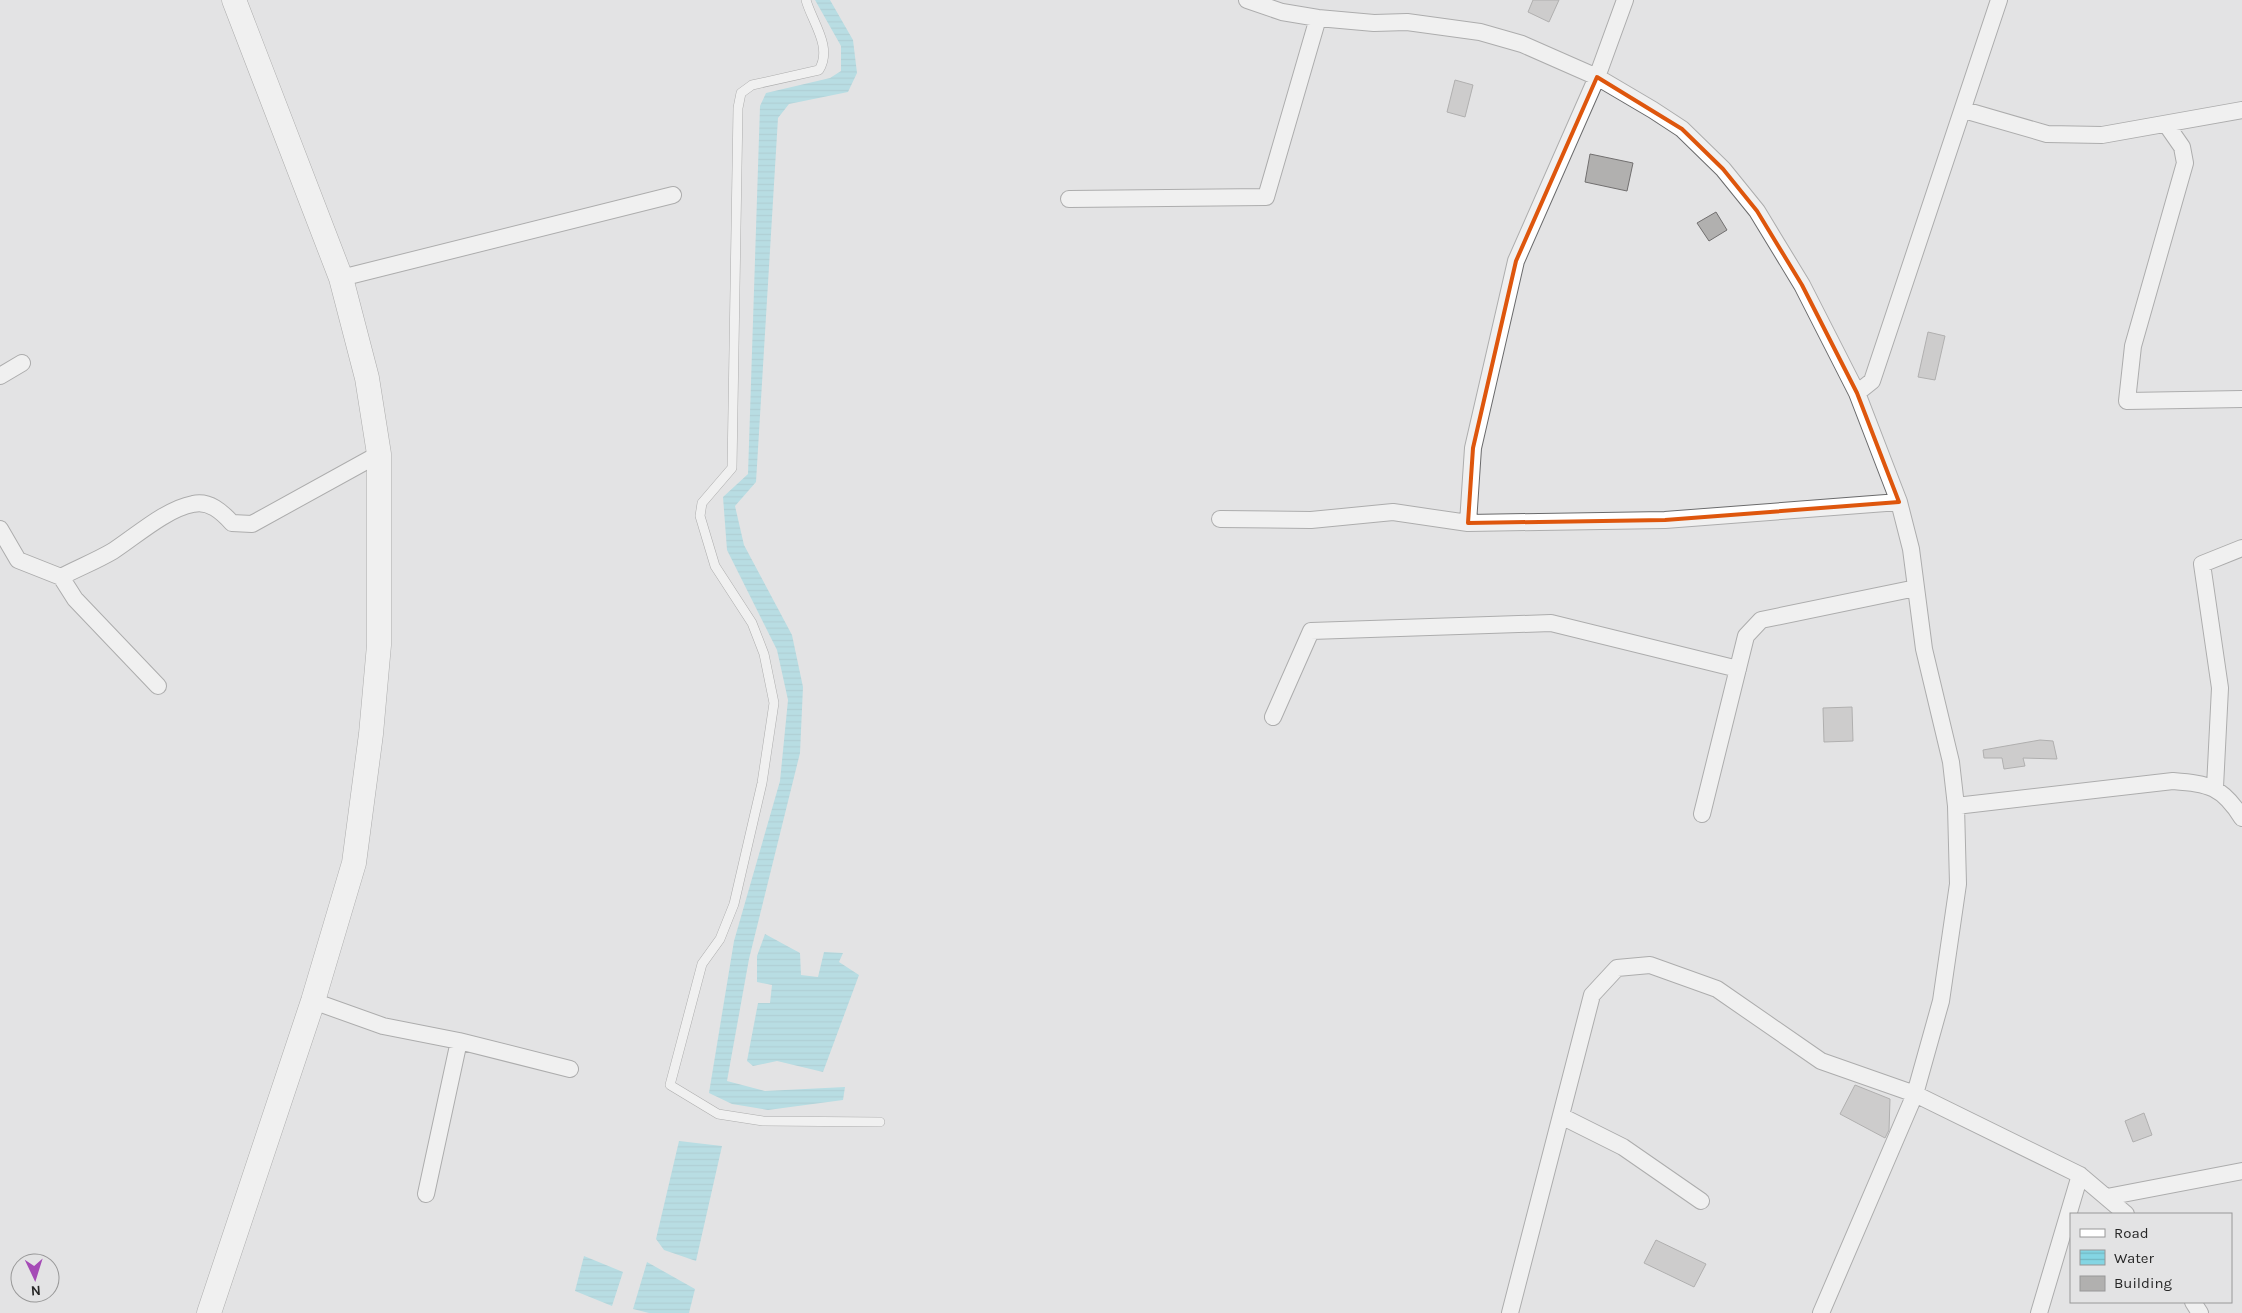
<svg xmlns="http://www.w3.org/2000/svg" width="2242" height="1313" viewBox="0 0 2242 1313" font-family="Karla,sans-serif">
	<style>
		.water { fill: url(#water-rules) }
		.building { fill: #b1b0af; stroke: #716f6f }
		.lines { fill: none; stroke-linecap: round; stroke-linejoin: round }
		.service-casing { stroke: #6a6a6b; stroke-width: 10 }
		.minor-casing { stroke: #6a6a6b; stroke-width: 18 }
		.secondary-casing { stroke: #6a6a6b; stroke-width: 25 }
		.service { stroke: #fff; stroke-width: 9 }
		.minor { stroke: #fff; stroke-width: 16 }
		.secondary { stroke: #fff; stroke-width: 24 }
		.marked { fill: none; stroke: #de560d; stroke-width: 4; stroke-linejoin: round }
	</style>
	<defs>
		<pattern id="water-rules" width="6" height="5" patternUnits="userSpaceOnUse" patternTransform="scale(1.25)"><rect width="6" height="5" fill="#84d5e3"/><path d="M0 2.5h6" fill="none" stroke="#72b7c3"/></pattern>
	</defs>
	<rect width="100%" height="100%" fill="#e3e3e4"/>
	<path class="water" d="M815,0h15l23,40 4,33 -9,19 -59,12 -11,14 -22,364 -21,24 9,39 48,90 11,52 -3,66 -51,206 -22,122 38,10 80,-4 -2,13 -75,10 -36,-6 -23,-11 25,-152 46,-160 8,-81 -11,-50 -50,-100 -4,-53 25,-23 12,-368 6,-13 64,-15 11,-7v-25z
		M765,934l35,19 1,22 17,2 6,-25 19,1 -4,9 20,13 -36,97 -46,-11 -24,5 -6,-5 11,-58h12l2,-18 -15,-3v-26z
		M679,1141l43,5 -26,115 -32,-11 -8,-11z
		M584,1256l39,16 -11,34 -37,-15z
		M647,1262l48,27 -6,24h-40l-16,-4z"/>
	<path class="building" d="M1533,0h26l-10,22 -21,-10z
		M1455,80l18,5 -8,32 -18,-5z
		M1590,154l43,9 -6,28 -42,-9z
		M1716,212l11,18 -18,11 -12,-18z
		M1928,332l17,4 -10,44 -17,-3z
		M1852,707l1,34 -29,1 -1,-34z
		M2040,740l13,1 4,18 -34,-1 2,8 -21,3 -2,-11h-18l-1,-8z
		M1855,1085l35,14 -1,31 -4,8 -45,-24z
		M2144,1113l8,22 -19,7 -8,-21z
		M1656,1240l50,24 -12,23 -50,-24z"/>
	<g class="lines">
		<g class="service-casing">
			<path id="service" d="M806,0c6,22 27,47 13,70l-67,15 -11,8 -3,15 -6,360 -30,35 -2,13 15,50 37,57 12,31 10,49 -12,80 -28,121 -14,35 -18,25 -32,121 48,29 45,7 117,1"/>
		</g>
		<g class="minor-casing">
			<path id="minor" d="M1247,0l35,12 36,6 56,5 33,-1 73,10 42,12 75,33 56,33 29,19 41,40 34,42 45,74 55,108 42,109 12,47 13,100 27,113 5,44 2,78 -17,117 -26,93 -94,219
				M1964,110l83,24 55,1 140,-25
				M2166,124l16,23 3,16 -52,183 -6,55 115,-2
				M1069,199l197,-2 52,-179
				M341,278l332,-83
				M0,376l22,-13
				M1857,393l15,-12 127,-381
				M1220,519l91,1 82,-8 75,11 197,-3 234,-18
				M1468,523l5,-75 43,-187 81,-184 28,-77
				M0,529l18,31 43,17 14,22 83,87
				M61,577c17,-9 35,-16 52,-26 23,-15 53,-42 80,-47 16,-4 29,8 39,19l20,1 127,-70
				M1273,717l38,-86 240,-8 187,46
				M2215,787l5,-99 -18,-124 40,-16
				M1956,806l217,-25c36,3 49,5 69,37
				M1702,814l44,-178 15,-16 155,-32
				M313,1001l70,25 76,15 111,28
				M1561,1116l62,31 78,54
				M426,1194l33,-153
				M2107,1197l135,-26
				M2193,1302l7,11
				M1510,1313l82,-318 25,-27 33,-3 67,24 104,72 94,33 165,81 46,39
				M2039,1313l41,-138"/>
		</g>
		<g class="secondary-casing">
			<path id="secondary" d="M209,1313l104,-312 41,-138 17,-129 8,-89v-191l-12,-76 -26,-100 -107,-278"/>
		</g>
		<use href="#service" class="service"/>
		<use href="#minor" class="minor"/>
		<use href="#secondary" class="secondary"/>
	</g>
	<path d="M0 0H2242V1313H0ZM1597,77l85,52 41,40 34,42 45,74 55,108 42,109 -234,18 -197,3 5,-75 43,-187z" fill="#e3e3e4" fill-opacity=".55" fill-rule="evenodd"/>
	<path class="marked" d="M1597,77l85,52 41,40 34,42 45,74 55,108 42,109 -234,18 -197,3 5,-75 43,-187z"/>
	<rect x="2070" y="1213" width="162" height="90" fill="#e3e3e4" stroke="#989898"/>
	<rect x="2080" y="1229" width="25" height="8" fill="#ffffff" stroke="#989898"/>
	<text x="2114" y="1238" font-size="15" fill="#272727">Road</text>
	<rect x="2080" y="1250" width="25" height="15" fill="url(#water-rules)" stroke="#989898"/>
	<text x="2114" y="1263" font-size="15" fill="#272727">Water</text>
	<rect x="2080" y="1276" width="25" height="15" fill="#b1b0af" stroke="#989898"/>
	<text x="2114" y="1288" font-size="15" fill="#272727">Building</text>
	<g transform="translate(35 1278) rotate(176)"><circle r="24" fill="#e3e3e4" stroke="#989898"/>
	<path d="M0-4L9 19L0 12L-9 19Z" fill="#a54bb6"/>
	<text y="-8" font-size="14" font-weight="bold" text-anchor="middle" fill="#272727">N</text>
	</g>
</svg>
